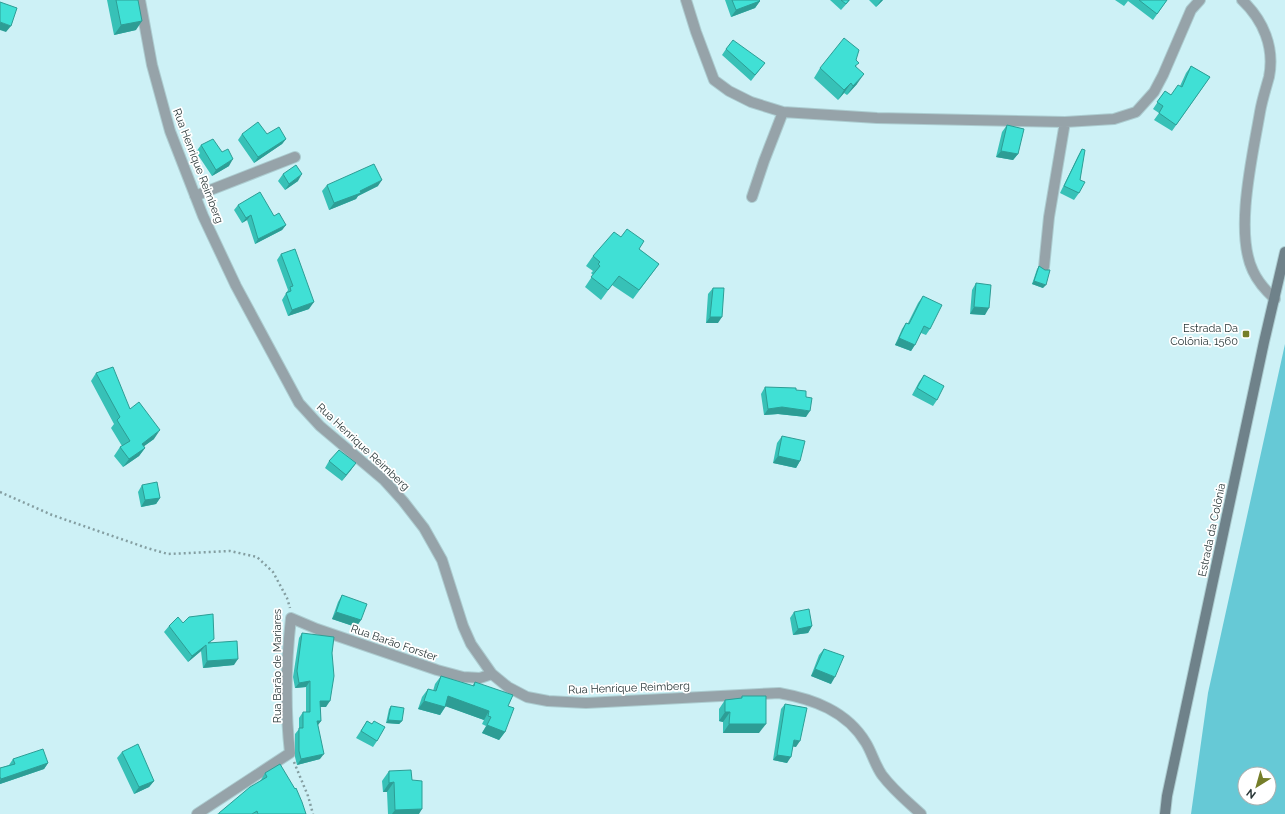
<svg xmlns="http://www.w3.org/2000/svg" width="1285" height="814" viewBox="0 0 1285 814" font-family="Raleway,sans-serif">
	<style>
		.green { fill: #66c9d6; fill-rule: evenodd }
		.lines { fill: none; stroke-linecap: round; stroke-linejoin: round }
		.street-casing { stroke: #acccd0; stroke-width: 12 }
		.secondary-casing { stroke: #acccd0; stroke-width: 12 }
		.path { stroke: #849ea1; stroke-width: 2.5; stroke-dasharray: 2 3; stroke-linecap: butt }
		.street { stroke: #96a3a9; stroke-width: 10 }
		.secondary { stroke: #6f828a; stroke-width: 10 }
		.wall { fill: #37c1b7 }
		.shaded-wall { fill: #2d9d95 }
		.building { fill: #40e0d5; stroke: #2d9d95 }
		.poi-dot { fill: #757e29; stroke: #fff; stroke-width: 1.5 }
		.labels { text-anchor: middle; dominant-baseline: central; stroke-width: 3.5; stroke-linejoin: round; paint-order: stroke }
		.street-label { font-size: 11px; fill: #283637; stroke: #fff }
		.poi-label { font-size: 11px; fill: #283637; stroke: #fff; text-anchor: end }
	</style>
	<rect width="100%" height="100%" fill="#cdf1f6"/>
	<path class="green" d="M1285,344v470h-94l17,-121zM1245,774h24v24h-24z"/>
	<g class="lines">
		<g class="street-casing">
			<path id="street" d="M140,0l12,65 18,66 33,85 33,70 63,117 21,23 64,54 19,21 21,27 18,32 21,66 8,18 21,30 16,13 19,10 21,4 38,2 193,-10c34,6 68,18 87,50 6,10 9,22 16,32 12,16 25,26 39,39
				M686,0l10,32 18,48 15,11 22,11 32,10 94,6 188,4 49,-3 22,-7 18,-20 9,-17 28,-65 9,-10
				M1242,0c21,20 33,47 27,77 -3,11 -7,23 -9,35 -7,42 -26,120 -7,159 5,11 12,19 22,28
				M195,196l100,-39
				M752,197l12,-36 19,-49
				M1044,267l5,-50 16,-95
				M197,814l93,-61c-5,-44 -4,-91 1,-135l26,11 120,41 26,7 17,1 12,-4"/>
		</g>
		<g class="secondary-casing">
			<path id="secondary" d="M1165,814l2,-18 97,-454 21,-90"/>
		</g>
		<path class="path" d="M0,492l52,23 95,33 21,6 62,-3 27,6 16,15 14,26 3,10
			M294,762l14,34 5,18"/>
		<use href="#street" class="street"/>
		<use href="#secondary" class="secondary"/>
	</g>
	<path class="wall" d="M107,0h31l-2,30 -22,5z
		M725,0h34l1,1 -5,7 -24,9z
		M830,0h20l-9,10z
		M869,0h14l-7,7z
		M1115,0h52l-14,20 -25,-19 -4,5z
		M726,49l39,14 -14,18 -29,-26z
		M856,60l1,24 -10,11 -3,-2 -6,7 -24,-22 6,-10z
		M1191,66l19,11 -38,54 -18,-11 5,-7 -6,-4 12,-18 6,4 9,-9 6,-13z
		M1007,125l11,29 -5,6 -17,-3 6,-25z
		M242,134h25l19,5 -4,5 -28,19 -16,-23z
		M201,145l21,7 7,14 -17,10 -16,-24z
		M1082,149l-3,44 -5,7 -14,-7 18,-37z
		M283,174l15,7 -13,9 -7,-9z
		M327,185l51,1 -20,10 -2,3 -27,11 -7,-19z
		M238,205l36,11 12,9 -4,5 -27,14 -8,-24 -5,3 -8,-13z
		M639,249l20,15 -26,35 -21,-14 -11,15 -16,-13 8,-12 -2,-2 2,-2 -7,-5 7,-10z
		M281,254l28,55 -21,7 -6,-16 6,-10 -11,-30z
		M1039,266l4,22 -11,-4 5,-15z
		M976,283l9,32 -15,-1 2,-24z
		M713,288l5,35h-12l2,-29z
		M923,296l7,33 -4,6 -5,-2 -10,18 -16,-6 7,-16 4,-6h2l10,-20z
		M96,373l34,36 24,30 -10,7 1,2 -6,8 -16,11 -9,-11 6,-9 2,-1 -11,-18 3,-4 -23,-43z
		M924,375l13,25 -4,6 -21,-11 7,-13z
		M765,387l31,3 10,27 -28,-3 -14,1 -3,-21z
		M782,436l18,25 -4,7 -23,-5 4,-20z
		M329,461l27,2 -14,18 -17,-13z
		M142,485l18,13 -4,6 -15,3 -3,-15z
		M342,595l19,25 -5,7 -24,-8 6,-17z
		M794,612l18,14 -4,7 -15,2 -3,-17z
		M183,623l28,20 23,22 -31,3 -2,-17 -13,11 -24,-30 5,-6z
		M302,633l30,20 -6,54h-6l1,14 -3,4 2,34 -23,6 -2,-8v-23l4,-5v-11l4,-6h3v-25l-11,1 -2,-11 6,-39z
		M824,649l7,35 -20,-8 8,-21z
		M441,676l31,10 3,-4 33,24 -3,26 -6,8 -17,-7 4,-7 -4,-2 2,-4 -38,-14 -6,9 -22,-6 4,-12 6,-8 5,2 2,-7z
		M742,696l17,37h-36v-11l-4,-1v-12l6,-9 16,-2z
		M785,704l11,43 -3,-1 -6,17 -14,-3 8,-51z
		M391,706l11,15 -3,3 -13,-1 3,-14z
		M367,721l5,3 5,17 -4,6 -17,-9z
		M122,752l32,29 -5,6 -15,7 -17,-36z
		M13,759l35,4 -4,6 -44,15v-16l9,-3z
		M389,771l23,9 7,34h-31l-1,-22h-4l-1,-11z
		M265,773l41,41h-89l2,-1 42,-33z"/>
	<path class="shaded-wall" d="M881,0h2l-7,7z
		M760,1l-5,7 -24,9 5,-7z
		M142,21l-6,9 -22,5 7,-10z
		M0,22l11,4 -5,6 -6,-2z
		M864,74l-7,10 -10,11 6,-9z
		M851,83l-7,10 -6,7 6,-10z
		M286,139l-4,5 -28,19 4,-6z
		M1001,151l17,3 -5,6 -17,-3z
		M233,159l-4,7 -17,10 4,-6z
		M302,174l-4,7 -13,9 4,-6z
		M382,180l-4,6 -20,10 -2,3 -27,11 5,-7z
		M251,215l-4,5 -5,3 4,-5z
		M286,225l-4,5 -27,14 3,-5z
		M1034,281l12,4 -3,3 -11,-4z
		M314,302l-5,7 -21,7 4,-6z
		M974,307l15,1 -4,7 -15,-1z
		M710,317h12l-4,6h-12z
		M899,338l16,7 -4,6 -16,-6z
		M782,407l28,4 -4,6 -28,-3 -14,1 4,-6z
		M160,430l-6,9 -18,13 6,-8z
		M145,448l-6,8 -16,11 6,-8z
		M778,456l22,5 -4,7 -23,-5z
		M356,463l-5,7 -9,11 4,-6z
		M160,498l-4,6 -15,3 4,-7z
		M336,612l25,8 -5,7 -24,-8z
		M812,626l-4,7 -15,2 5,-6z
		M206,645l-5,6 -13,11 4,-6z
		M238,659l-4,6 -31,3 4,-7z
		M815,669l20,8 -4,7 -20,-8z
		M310,681l-4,6 -11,1 4,-5z
		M448,696l41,15 -5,9 -42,-15z
		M320,701h10l-4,6h-10z
		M424,701l21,6 -5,8 -22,-6z
		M725,712h5l-7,10 -4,-1z
		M388,720l14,1 -3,3 -13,-1z
		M317,721h4l-4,5z
		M729,724h37l-7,9h-36z
		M487,725l18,7 -6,8 -17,-7z
		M794,740l6,1 -4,6 -6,-1z
		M324,754l-4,5 -23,6 4,-6z
		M777,755l14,2 -4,6 -14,-3z
		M48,763l-4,6 -44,15v-4l1,-1z
		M154,781l-5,6 -15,7 5,-7z
		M394,782l-7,10h-4l6,-9z
		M422,809l-3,5h-27l3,-4z"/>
	<path class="building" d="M116,0h22l4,21 -21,4z
		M732,0h27l1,1 -24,9z
		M841,0h8l-3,4z
		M1139,0h28l-10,14z
		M0,2l17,6 -6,18 -11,-4z
		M844,38l15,12 -3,10 3,3 -4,3 9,8 -11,12 -2,-3 -7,7 -24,-22z
		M733,40l32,23 -10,12 -29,-26z
		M1191,66l19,11 -34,48 -17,-12 4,-7 -6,-4 8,-11 6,4 7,-10 4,2z
		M258,122l9,12 12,-7 7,12 -28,18 -16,-23z
		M1007,125l17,4 -6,25 -17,-3z
		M213,139l9,13 6,-3 5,10 -17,11 -15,-25z
		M1082,149l3,1 -5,30 5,2 -6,11 -15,-7z
		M374,164l8,16 -22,11 1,2 -27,10 -7,-18z
		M296,165l6,9 -13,10 -6,-10z
		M260,192l14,24 5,-3 7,12 -28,14 -7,-24 -5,3 -8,-13z
		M627,229l17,12 -5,8 20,15 -20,26 -20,-14 -11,14 -17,-13 9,-11 -2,-2 2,-2 -7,-6 21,-24 7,5z
		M295,249l19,53 -22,8 -6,-17 5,-2 -1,-4 3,-1 -12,-32z
		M1039,266l6,4h5l-4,15 -12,-4z
		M976,283l15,2 -2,23 -15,-1z
		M713,288h11l-2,29h-12z
		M923,296l19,9 -12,24 -6,-3 -9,19 -16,-7 7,-15 3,1z
		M113,367l17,42 9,-7 21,28 -18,14 3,4 -16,11 -9,-12 10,-6 -13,-21 3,-3 -24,-44z
		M924,375l20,11 -7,14 -20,-12z
		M765,387l31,1v2l10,1v6l6,1 -2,13 -28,-4 -14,2z
		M782,436l23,5 -5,20 -22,-5z
		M339,450l17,13 -10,12 -17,-14z
		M157,482l3,16 -15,2 -3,-15z
		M342,595l25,9 -6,16 -25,-8z
		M809,609l3,17 -14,3 -4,-17z
		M213,614l1,25 -6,4 29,-2 1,18 -31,2 -1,-16 -14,11 -23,-30 9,-9 5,6 6,-6z
		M302,633l32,4 -2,16 2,23 -4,25h-10l1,20h-4l7,33 -23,5 -2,-8v-23h4v-16h7v-31l-11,2 -2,-12z
		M824,649l20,7 -9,21 -20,-8z
		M441,676l33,10 1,-4 38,13 -5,11 6,2 -9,24 -18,-7 4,-8 -3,-1 1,-5 -41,-15 -3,11 -21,-6 4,-12 8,2z
		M742,696h24v28h-37l1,-12h-5v-12l17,-2z
		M785,704l22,4 -7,33 -6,-1 -3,17 -14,-2z
		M391,706l13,2 -2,13 -14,-1z
		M367,721l5,3 2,-3 11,6 -8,14 -16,-10z
		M138,744l16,37 -15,6 -17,-35z
		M43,749l5,14 -47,16 -1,-2v-9l15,-4 -2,-5z
		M280,764l15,25 1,-1 6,14 4,12h-48l-1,-3 -5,3h-33v-1l31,-26 17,-10 -2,-4z
		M411,770l1,10 10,1v28l-27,1 -1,-28 -5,1v-12z"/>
	<rect class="poi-dot" x="1242" y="330" width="8" height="8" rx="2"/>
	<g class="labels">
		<g class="street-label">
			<text transform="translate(198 166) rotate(69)">Rua Henrique Reimberg</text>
			<text transform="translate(363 447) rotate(43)">Rua Henrique Reimberg</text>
			<text transform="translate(1212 530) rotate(-78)">Estrada da Colônia</text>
			<text transform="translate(394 643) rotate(19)">Rua Barão Forster</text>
			<text transform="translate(277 666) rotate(-90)">Rua Barão de Mariares</text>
			<text transform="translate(629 688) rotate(-2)">Rua Henrique Reimberg</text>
		</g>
		<g class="poi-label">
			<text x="1238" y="328">Estrada Da<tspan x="1238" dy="13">Colônia, 1560</tspan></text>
		</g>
	</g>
	<g transform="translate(1257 786) rotate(217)"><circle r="19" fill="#ffffff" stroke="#a9afaf"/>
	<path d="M0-3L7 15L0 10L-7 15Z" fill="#757e29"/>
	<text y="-6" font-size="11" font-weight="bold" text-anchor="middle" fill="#283637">N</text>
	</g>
</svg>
